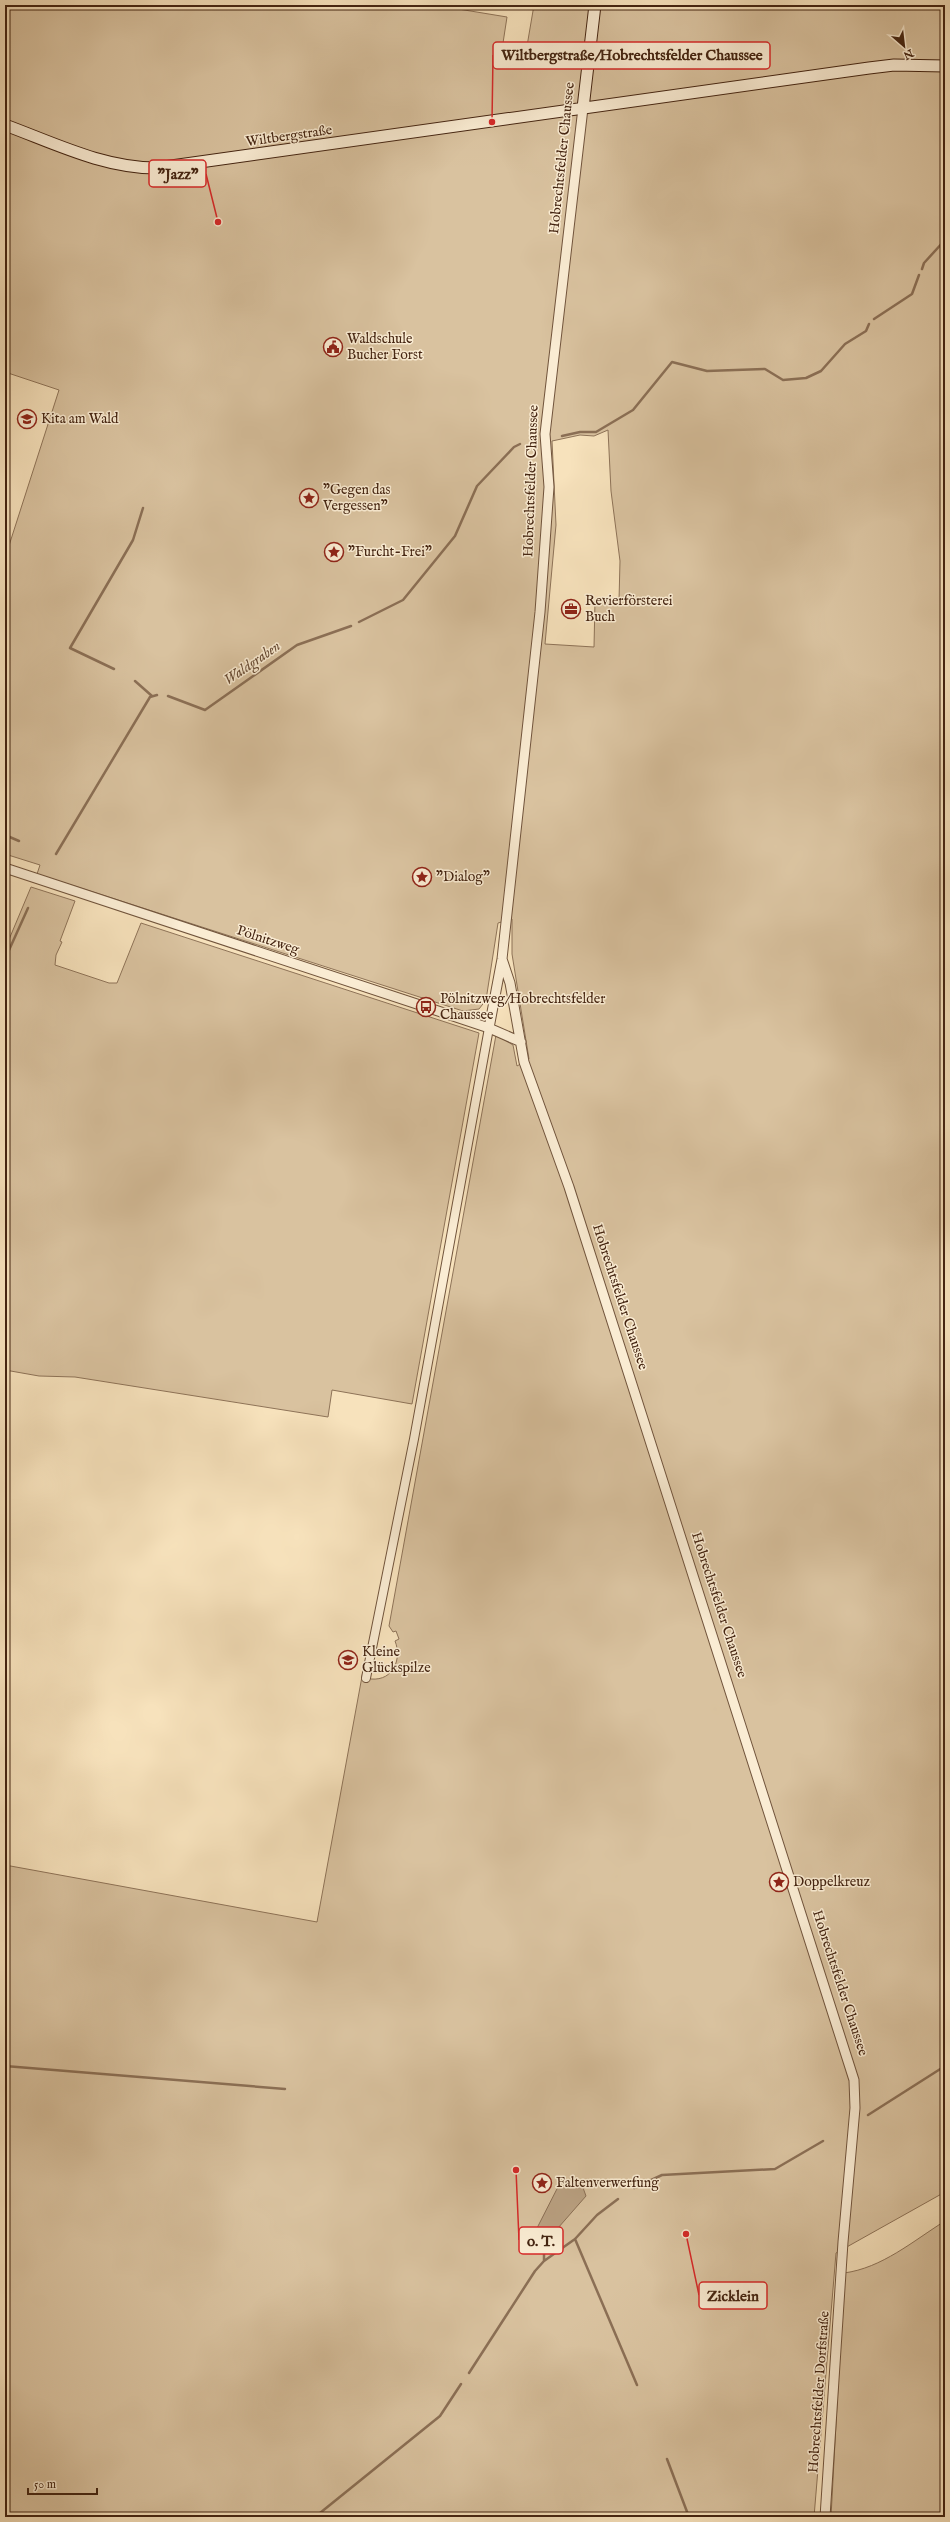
<svg xmlns="http://www.w3.org/2000/svg" width="950" height="2522" viewBox="0 0 950 2522" font-family="'IM FELL English',serif">
	<style>
		.green { fill: #d9c29f; stroke: #8e7358; fill-rule: evenodd }
		.water { fill: #baa182; stroke: #8b6f55 }
		.lines { fill: none; stroke-linecap: round; stroke-linejoin: round }
		.stream { stroke: #8b6f55; stroke-width: 2.5 }
		.minor-casing { stroke: #71543c; stroke-width: 10 }
		.tertiary-casing { stroke: #71543c; stroke-width: 11 }
		.secondary-casing { stroke: #442411; stroke-width: 13 }
		.minor { stroke: #faecd3; stroke-width: 8 }
		.tertiary { stroke: #faecd3; stroke-width: 9 }
		.secondary { stroke: #faecd3; stroke-width: 11 }
		.labels { text-anchor: middle; dominant-baseline: central; stroke-width: 3; stroke-linejoin: round; paint-order: stroke }
		.street-label { font-size: 14px; fill: #442411; stroke: #faecd3 }
		.poi-label { font-size: 14px; fill: #442411; stroke: #faecd3; text-anchor: start }
		.water-label { font-size: 15px; font-style: italic; fill: #674a33; stroke: #faecd3 }
		.leader { fill: none; stroke: #d62828; stroke-width: 1.5 }
		.callout-dot { fill: #d62828; stroke: #faecd3; stroke-width: 1.5 }
		.callout { fill: #faecd3; stroke: #d62828; stroke-width: 1.5 }
		.callout-label { font-size: 15px; text-anchor: middle; font-weight: bold; fill: #442411 }
	</style>
	<rect width="100%" height="100%" fill="#f7e2bc"/>
	<filter id="stains"><feTurbulence type="fractalNoise" baseFrequency=".005" numOctaves="4"/><feColorMatrix values="0 0 0 0 .2 0 0 0 0 .09 0 0 0 0 .02 0 0 0 .5 -.17"/></filter>
	<radialGradient id="worn" r=".72"><stop offset=".6" stop-color="#630" stop-opacity="0"/><stop offset="1" stop-color="#630" stop-opacity=".3"/></radialGradient>
	<path class="green" d="M5,5h429l73,12 -4,26 24,3 7,-41 51,2v-2h360v2187l-109,61 -22,264h-809v-652l312,57 46,-251 8,8c23,2 31,-21 24,-38l4,-2 -3,-8 -3,1 -4,-6 107,-591 17,10 4,21 12,-7 -17,-105v-35l-14,4 -12,77 -7,9 -16,2 -426,-137 3,-9 -35,-11v-296l54,-168 -54,-18zM608,430l3,61 9,70 -1,40h-24l-1,46 -49,-3 11,-119 -4,-84 28,-6 14,1z
		M31,887l44,14 -15,40 2,1 -6,13 -1,10 54,18h8l24,-60 338,110 -67,371 -80,-14 -4,27 -253,-40 -36,-1 -34,-6v-421z
		M945,2221v296h-114l13,-244c38,-5 69,-32 101,-52z"/>
	<path class="water" d="M562,2179l20,6 4,11 -42,48 -7,-4 -2,-8z"/>
	<g class="lines">
		<path class="stream" d="M922,269l2,-6 21,-23
			M874,319l38,-25 7,-19
			M562,436l18,-4h16l37,-22 39,-48 35,9 58,-2 18,11 23,-2 15,-7 24,-27 21,-13 3,-7
			M359,622l44,-22 52,-64 22,-50 37,-39 6,-3
			M114,669l-44,-21 63,-108 10,-32
			M135,681l17,15
			M168,696l37,14 92,-65 54,-19
			M5,835l14,6
			M56,854l94,-157 7,-2
			M5,959l23,-51
			M5,2066l280,23
			M868,2115l77,-49
			M634,2188l28,-13 113,-6 48,-28
			M575,2239l62,146
			M544,2244v17
			M469,2373l66,-102 9,-10 31,-22 22,-24 21,-16
			M667,2459l22,58
			M315,2517l125,-101 21,-32"/>
		<g class="minor-casing">
			<path id="minor" d="M366,1678l48,-239 75,-411"/>
		</g>
		<g class="tertiary-casing">
			<path id="tertiary" d="M5,868l421,139 63,21 32,14
				M502,959l8,24 14,79 45,125 285,893 1,28 -12,134 -18,275
				M489,1028l13,-69 38,-347 9,-125 -4,-53 38,-326"/>
		</g>
		<g class="secondary-casing">
			<path id="secondary" d="M583,108l12,-103
				M5,125c49,18 98,43 152,43l712,-100 25,-3 51,1"/>
		</g>
		<use href="#minor" class="minor"/>
		<use href="#tertiary" class="tertiary"/>
		<use href="#secondary" class="secondary"/>
	</g>
	<defs>
		<g id="civic-ring" transform="scale(1)"><circle r="9.5" fill="#faecd3" stroke="#8f2418" stroke-width="1.5"/><path d="M-.6-6.5H3V-4.5H.6V-3L4-1V1h2V6H-6V1h2V-1L-.6-3ZM-1.2 2.5V6h2.4V2.5Z" fill="#8f2418"/></g>
		<g id="school-ring" transform="scale(1)"><circle r="9.5" fill="#faecd3" stroke="#8f2418" stroke-width="1.5"/><path d="M0-5L7-2L0 1L-7-2ZM-4 1L0 2.5L4 1V4Q0 6-4 4Z" fill="#8f2418"/></g>
		<g id="sight-ring" transform="scale(1)"><circle r="9.5" fill="#faecd3" stroke="#8f2418" stroke-width="1.5"/><path d="M0-6L1.8-2.2L6-1.7L2.9 1.2L3.7 5.4L0 3.3L-3.7 5.4L-2.9 1.2L-6-1.7L-1.8-2.2Z" fill="#8f2418"/></g>
		<g id="office-ring" transform="scale(1)"><circle r="9.5" fill="#faecd3" stroke="#8f2418" stroke-width="1.5"/><path d="M-6-3h4V-5.5h4V-3h4V5H-6ZM-1-4.5V-3h2v-1.5ZM-6 0V1H6V0Z" fill="#8f2418"/></g>
		<g id="bus-ring" transform="scale(1)"><circle r="9.5" fill="#faecd3" stroke="#8f2418" stroke-width="1.5"/><path d="M-5-6H5V4H4V6H2V4H-2V6H-4V4H-5ZM-3.5-4V0h7V-4ZM-3.5 1.2v1.5H-2V1.2ZM2 1.2v1.5H3.5V1.2Z" fill="#8f2418"/></g>
	</defs>
	<g fill-rule="evenodd">
		<use href="#civic-ring" x="333" y="347"/>
		<use href="#school-ring" x="27" y="419"/>
		<use href="#sight-ring" x="309" y="498"/>
		<use href="#sight-ring" x="334" y="552"/>
		<use href="#office-ring" x="571" y="609"/>
		<use href="#sight-ring" x="422" y="877"/>
		<use href="#bus-ring" x="426" y="1007"/>
		<use href="#school-ring" x="348" y="1660"/>
		<use href="#sight-ring" x="779" y="1882"/>
		<use href="#sight-ring" x="542" y="2183"/>
	</g>
	<g class="labels">
		<g class="street-label">
			<text transform="translate(289 136) rotate(-8)">Wiltbergstraße</text>
			<text transform="translate(562 158) rotate(-84)">Hobrechtsfelder Chaussee</text>
			<text transform="translate(531 481) rotate(-88)">Hobrechtsfelder Chaussee</text>
			<text transform="translate(268 940) rotate(18)">Pölnitzweg</text>
			<text transform="translate(620 1297) rotate(72)">Hobrechtsfelder Chaussee</text>
			<text transform="translate(719 1605) rotate(72)">Hobrechtsfelder Chaussee</text>
			<text transform="translate(840 1983) rotate(72)">Hobrechtsfelder Chaussee</text>
			<text transform="translate(819 2392) rotate(-86)">Hobrechtsfelder Dorfstraße</text>
		</g>
		<g class="poi-label">
			<text x="347" y="339">Waldschule<tspan x="347" dy="16">Bucher Forst</tspan></text>
			<text x="41" y="419">Kita am Wald</text>
			<text x="323" y="490">"Gegen das<tspan x="323" dy="16">Vergessen"</tspan></text>
			<text x="348" y="552">"Furcht-Frei"</text>
			<text x="585" y="601">Revierförsterei<tspan x="585" dy="16">Buch</tspan></text>
			<text x="436" y="877">"Dialog"</text>
			<text x="440" y="999">Pölnitzweg/Hobrechtsfelder<tspan x="440" dy="16">Chaussee</tspan></text>
			<text x="362" y="1652">Kleine<tspan x="362" dy="16">Glückspilze</tspan></text>
			<text x="793" y="1882">Doppelkreuz</text>
			<text x="556" y="2183">Faltenverwerfung</text>
		</g>
		<g class="water-label">
			<text transform="translate(252 663) rotate(-35)">Waldgraben</text>
		</g>
	</g>
	<path class="leader" d="M492 122L493 55M218 222L206 174M516 2170L519 2240M686 2234L699 2295"/>
	<g class="callout-dot">
		<circle cx="492" cy="122" r="4"/>
		<circle cx="218" cy="222" r="4"/>
		<circle cx="516" cy="2170" r="4"/>
		<circle cx="686" cy="2234" r="4"/>
	</g>
	<g class="callout">
		<rect x="493" y="42" width="277" height="27" rx="4"/>
		<rect x="149" y="160" width="57" height="27" rx="4"/>
		<rect x="519" y="2227" width="44" height="27" rx="4"/>
		<rect x="699" y="2282" width="68" height="27" rx="4"/>
	</g>
	<g class="callout-label">
		<text x="632" y="60">Wiltbergstraße/Hobrechtsfelder Chaussee</text>
		<text x="178" y="179">"Jazz"</text>
		<text x="541" y="2246">o. T.</text>
		<text x="733" y="2301">Zicklein</text>
	</g>
	<rect width="950" height="2522" fill="none" stroke="#f7e2bc" stroke-width="20"/>
	<rect x="6" y="6" width="938" height="2510" fill="none" stroke="#442411" stroke-width="2"/>
	<rect x="10" y="10" width="930" height="2502" fill="none" stroke="#442411"/>
	<g transform="translate(904 46) rotate(152)" stroke="#faecd3" stroke-width="3" paint-order="stroke">
	<path d="M0-3L7 15L0 10L-7 15Z" fill="#442411"/>
	<text y="-6" font-size="11" font-weight="bold" text-anchor="middle" fill="#442411">N</text>
	</g>
	<path d="M28 2488v6h69v-6" fill="none" stroke="#442411" stroke-width="2"/>
	<text x="34" y="2488" font-size="12" fill="#442411" stroke="#faecd3" stroke-width="3" paint-order="stroke">50 m</text>
	<rect width="100%" height="100%" filter="url(#stains)"/>
	<rect width="100%" height="100%" fill="url(#worn)"/>
</svg>
